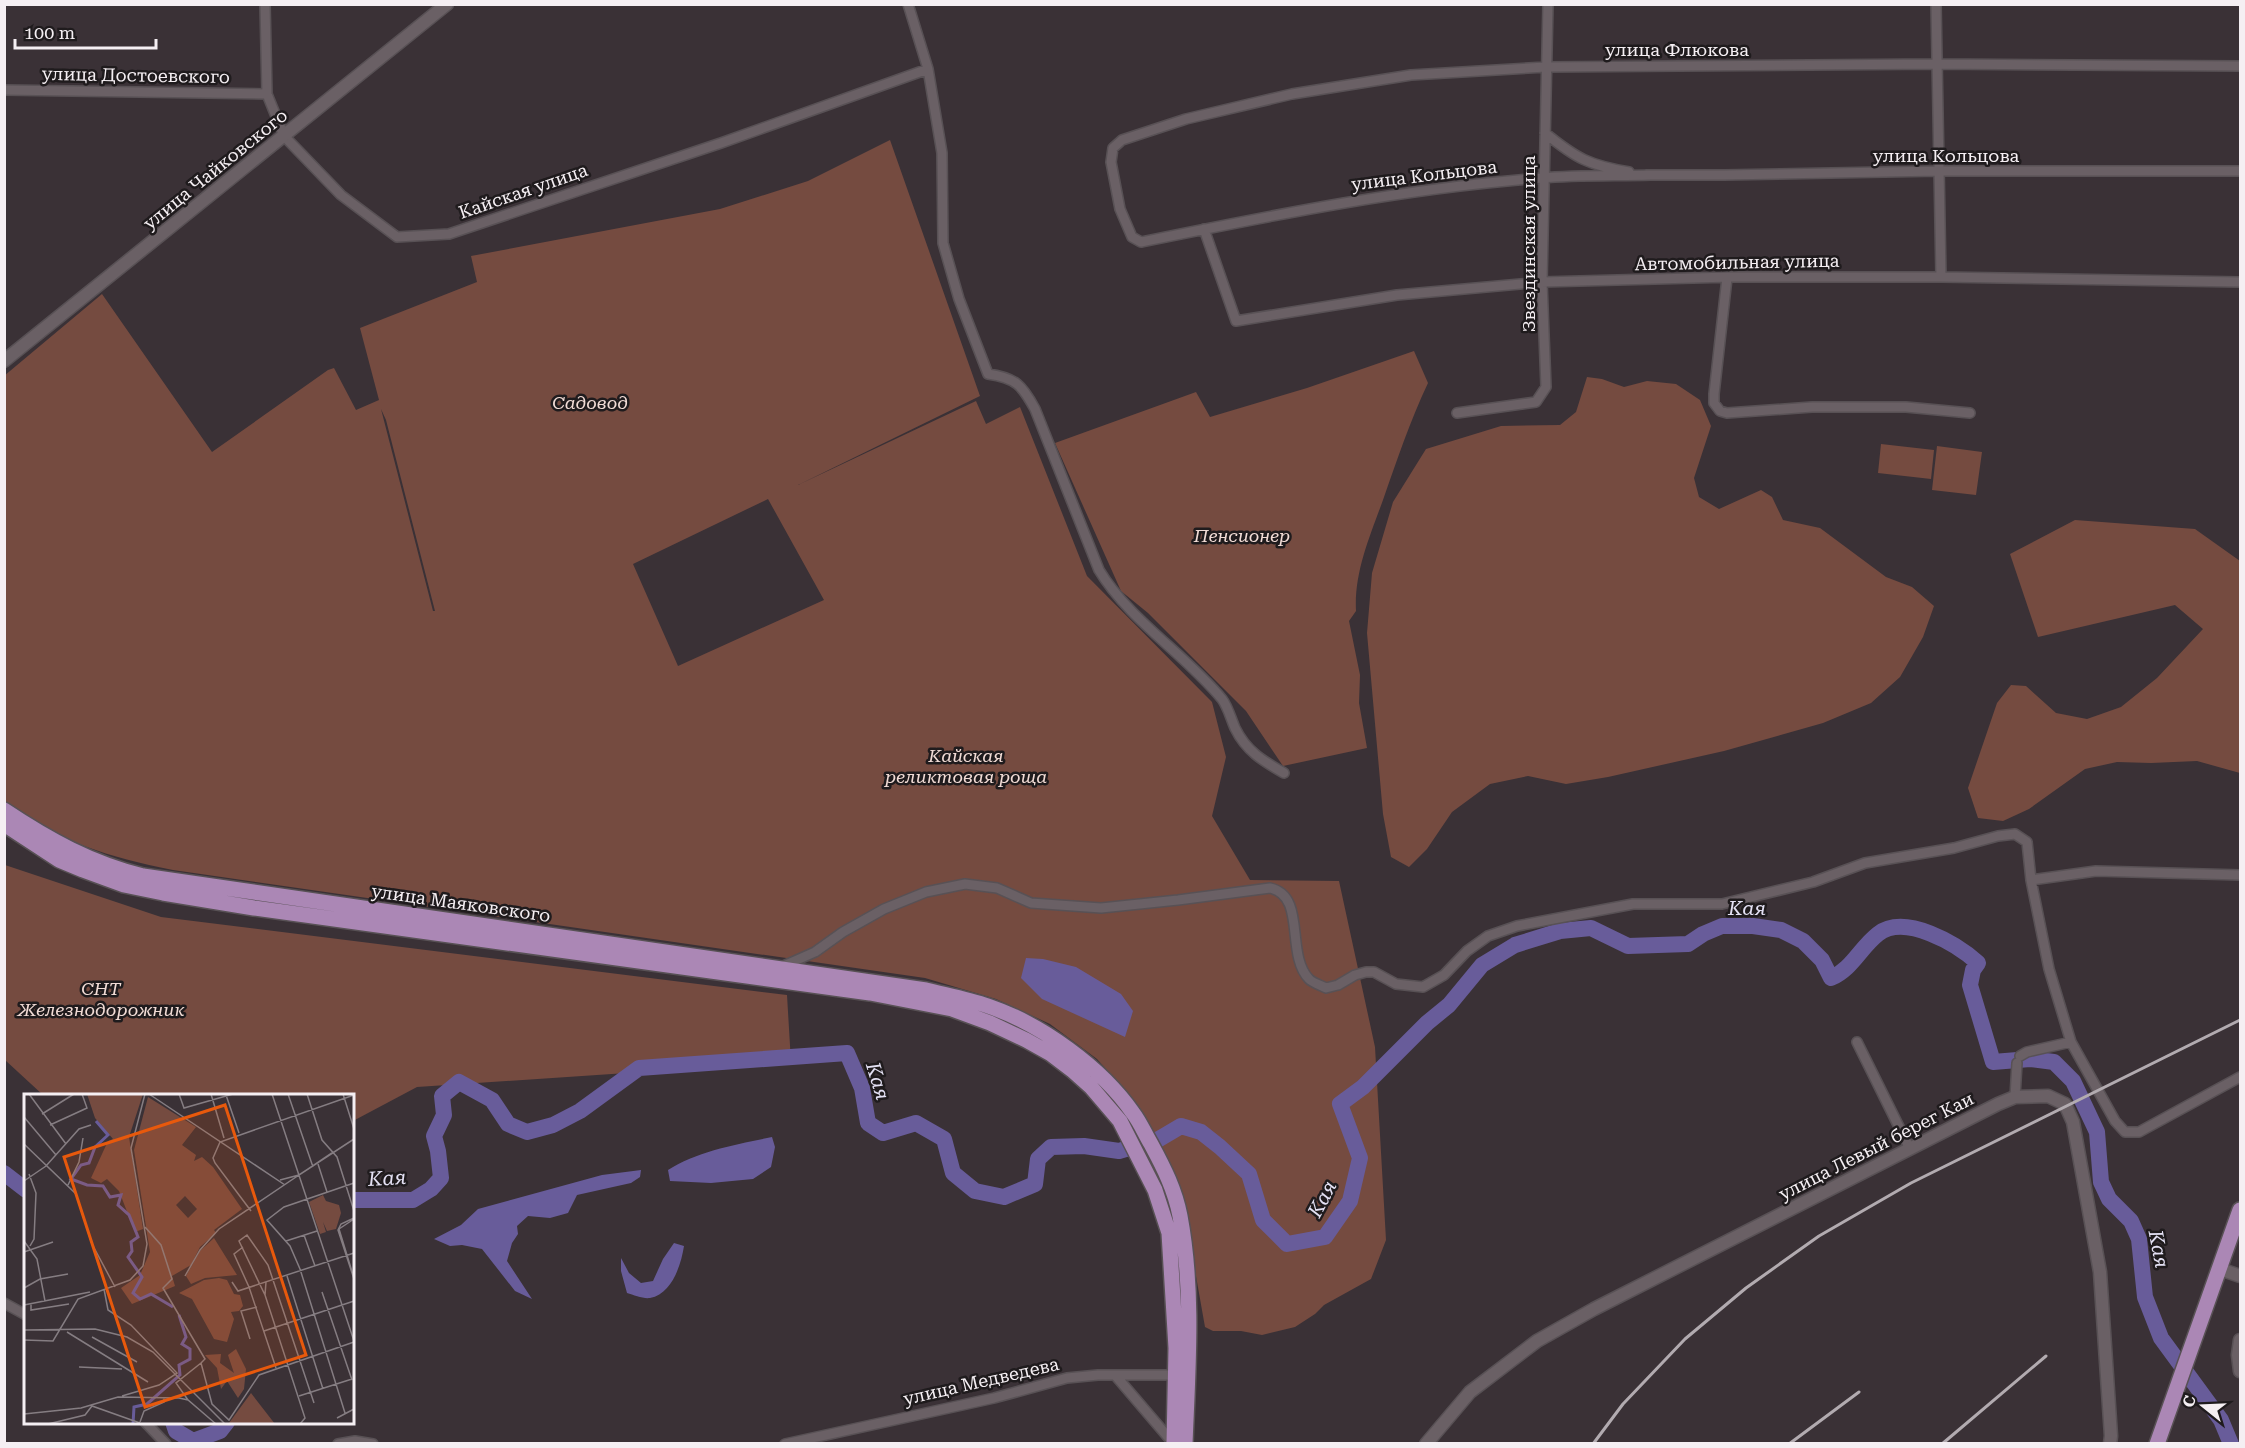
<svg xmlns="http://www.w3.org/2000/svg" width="2245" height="1448" viewBox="0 0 2245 1448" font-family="'Roboto Serif',serif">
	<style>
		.green { fill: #754b40; fill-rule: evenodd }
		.water { fill: #685c9a }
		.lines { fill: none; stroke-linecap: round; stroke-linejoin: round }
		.river { stroke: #685c9a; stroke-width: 16 }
		.minor-casing { stroke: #585155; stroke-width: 12 }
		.tertiary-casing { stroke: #585155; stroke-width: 15 }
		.primary-casing { stroke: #585155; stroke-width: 18 }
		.minor { stroke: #6a6065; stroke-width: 9 }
		.tertiary { stroke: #6a6065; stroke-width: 12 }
		.primary { stroke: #ab87b5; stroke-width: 15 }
		.rail { stroke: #b2abb0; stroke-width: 3 }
		.labels { text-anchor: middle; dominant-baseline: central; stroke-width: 5; stroke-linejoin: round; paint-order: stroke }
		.street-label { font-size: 18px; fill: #f5eff3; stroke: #1f1b1d }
		.park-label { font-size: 18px; font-style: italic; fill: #f2dcd6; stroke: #1f1b1d }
		.water-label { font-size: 20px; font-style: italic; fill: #e4e1f4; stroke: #1f1b1d }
		.inset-river { fill: none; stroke: #685c9a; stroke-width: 3 }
		.inset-road { fill: none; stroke: #857d82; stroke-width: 1.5 }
		.view { fill: #e8590c; fill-opacity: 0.15; stroke: #e8590c; stroke-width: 3 }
		.inset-edge { fill: none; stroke: #f5eff3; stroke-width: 3 }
	</style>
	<rect width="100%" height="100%" fill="#3a3136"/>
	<path class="green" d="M890,140l90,256 -182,89 178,-84 10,23 34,-17 67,169 125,126 14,55 -14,59 38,64 89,1 36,166 11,193 -15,39 -47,26 -9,9 -20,13 -33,8 -21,-4h-28l-8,-4 -23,-130 -23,-58 -27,-41 -35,-39 -47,-35 -54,-25 -71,-21 -752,-108c-66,-13 -111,-28 -168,-65l-1,-429 98,-82 110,158 116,-82 6,-2 22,42 23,-10 -19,-72 117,-46 -6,-26 249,-47 88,-28zM381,409l5,11 49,191h-2zM768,499l56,101 -146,66 -45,-102z
		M1414,351l14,32c-18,38 -31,77 -45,117 -13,36 -29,72 -27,111l-7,10 11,54 -1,28 8,45 -84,18 -37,-55 -98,-98 -27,-22 -66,-148 141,-51 14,25 97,-29z
		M1587,377l15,2 22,8 23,-6 29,3 24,16 11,26 -17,52 5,19 20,12 42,-19 11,7 11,23 37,8 66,49 26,10 22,19 -11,31 -23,40 -29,26 -48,20 -99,28 -116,26 -42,7 -38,-8 -38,8 -38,28 -25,37 -18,18 -18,-10 -8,-43 -16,-181 5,-60 21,-71 33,-53 75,-23 59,-1 16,-13z
		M1881,444l53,6 -3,29 -53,-6z
		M1937,446l45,6 -6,43 -44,-5z
		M2075,520l120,9 45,32v212l-43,-12 -46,2 -34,-1 -32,7 -56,40 -26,12 -25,-3 -10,-30 29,-85 14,-18 15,1 30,27 31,6 34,-12 36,-29 46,-49 -28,-24 -137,32 -28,-83z
		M5,865l156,52 626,78 4,67 -374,25 -64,34 -1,-25 -309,-1 -38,-35z"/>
	<path class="water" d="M1026,958l17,1 33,8 45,27 12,17 -8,26 -83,-38 -21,-21z
		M772,1137l3,10 -4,20 -18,12 -42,4 -41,-2 -2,-11c29,-19 70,-26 104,-33z
		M641,1170l-1,7 -9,6 -54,12 -9,18 -18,5 -22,-2 -11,10 1,8 -6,9 -5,18 25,38 -17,-8 -33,-42 -20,-4 -12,1 -16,-7 27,-14 17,-16 124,-34z
		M674,1243l10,3c-3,19 -12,48 -34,52 -7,1 -16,-3 -23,-5l-6,-22v-13l8,15 12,10 12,-2 10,-22z"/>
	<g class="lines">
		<path class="river" d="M4,1173l22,17
			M352,1200h61l18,-11 10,-11 -3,-27 -4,-15 10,-21 -2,-19 17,-14 33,18 16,24 19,8 26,-7 27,-14 59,-43 208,-15 15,35 6,35 15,10 33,-10 28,16 9,34 22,18 29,6 31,-13 3,-25 13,-12 33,-1 35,5 40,-12 22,-13 20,6 19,15 29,27 14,46 24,24 38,-7 25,-36 10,-43 -20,-54 23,-17 64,-64 22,-18 33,-40 33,-20 45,-14 31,-3 37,18 60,-2 15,-10 19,-8h31l28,4 22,11 19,19 9,18c21,-9 29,-30 47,-44 27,-21 79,10 100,29l-5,7 -3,15 23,77 37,-3 24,3 19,19 24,51 4,50 8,17 22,22 8,18 6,58 16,41 60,82 10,24
			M173,1422l3,9 17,10 27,-10 7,-9"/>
		<g class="minor-casing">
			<path id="minor" d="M265,4l2,90 17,42 57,59 56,42 52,-3 272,-91 207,-74
				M908,4l20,65 14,84 1,90 16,56 29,75c28,4 34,11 47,35l64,161c30,50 86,84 123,129 6,8 9,20 13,29 11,23 28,33 49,45
				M1936,4l5,273
				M4,90l263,4
				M1545,133c32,26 44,32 84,39
				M1646,175h78l214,-4h302
				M1651,175c-36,1 -73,0 -110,3 -135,10 -267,37 -400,64l-9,-5 -12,-28 -9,-47 2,-14 9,-8 64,-21 106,-25 119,-19 135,-8 390,-3 304,2
				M1204,229l32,92 161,-26 145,-13 189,-5h210l299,5
				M1727,278l-13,116v9l6,8 7,2 85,-6h94l64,6
				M1457,413l79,-11 10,-15 -4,-105 6,-278
				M2031,880l65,-9 144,4
				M781,967l34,-15 28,-20 41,-23 42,-17 39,-8 32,4 34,15 70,5 77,-8 92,-12c37,8 15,66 39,91 4,4 11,6 17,9l12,-3 17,-10 11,-3h8l22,12 27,3 21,-12 23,-24 21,-15 29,-10 116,-22h89l91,-22 52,-19 89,-15 44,-12 17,-2 12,8 4,38 18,89 22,73 44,79 10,11h14l101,-55
				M1857,1042l53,107
				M2020,1056l7,-4 44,-10
				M2015,1097l2,-34
				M4,1303l22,12
				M1115,1375l59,69
				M145,1422l21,22
				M338,1444l17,-3 18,3
				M785,1444l209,-46 73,-20 31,-3h82"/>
		</g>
		<g class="tertiary-casing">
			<path id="tertiary" d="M4,361l443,-357
				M2220,1269l20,7
				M2240,1340l-2,15 2,16
				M1426,1444l44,-52 67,-51 57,-32 404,-205 17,-7 33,-1 17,8 8,18 27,150 11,164 -1,8"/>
		</g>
		<g class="primary-casing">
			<path id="primary" d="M4,810c45,30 87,53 139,66l783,114c20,5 42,9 62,16 53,18 113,61 145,107 7,9 12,21 18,31 13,24 24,46 29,72 14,75 8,152 5,228
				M4,824l55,36 24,10 41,15 39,8 91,15 616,85 82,16 38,14 36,17 25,14 21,16 19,17 29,34 35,69 14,43 7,115 -2,96
				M2157,1444l83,-234"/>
		</g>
		<use href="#minor" class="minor"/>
		<use href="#tertiary" class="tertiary"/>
		<use href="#primary" class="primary"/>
		<path class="rail" d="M1593,1444l30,-40 62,-65 61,-51 73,-52 92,-53 329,-163
			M1789,1444l70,-52
			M1942,1444l104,-88"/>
	</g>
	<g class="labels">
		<g class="street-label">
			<text x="1677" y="49">улица Флюкова</text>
			<text transform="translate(136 75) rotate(1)">улица Достоевского</text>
			<text x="1946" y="155">улица Кольцова</text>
			<text transform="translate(215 169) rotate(-39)">улица Чайковского</text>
			<text transform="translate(1424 175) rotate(-7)">улица Кольцова</text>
			<text transform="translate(523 191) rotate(-19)">Кайская улица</text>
			<text transform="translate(1528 244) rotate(-90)">Звездинская улица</text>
			<text transform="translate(1737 262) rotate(-1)">Автомобильная улица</text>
			<text transform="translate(461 903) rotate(8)">улица Маяковского</text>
			<text transform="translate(1876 1146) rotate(-27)">улица Левый берег Каи</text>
			<text transform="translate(981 1381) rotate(-13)">улица Медведева</text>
		</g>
		<g class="park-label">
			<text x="590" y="402">Садовод</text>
			<text x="1242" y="535">Пенсионер</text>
			<text x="966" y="755">Кайская<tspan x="966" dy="21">реликтовая роща</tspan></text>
			<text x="101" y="988">СНТ<tspan x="101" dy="21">Железнодорожник</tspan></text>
		</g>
		<g class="water-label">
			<text x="1747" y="908">Кая</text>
			<text transform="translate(878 1081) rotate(73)">Кая</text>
			<text transform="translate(387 1178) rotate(-3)">Кая</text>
			<text transform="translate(1322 1199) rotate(-62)">Кая</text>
			<text transform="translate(2159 1249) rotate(79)">Кая</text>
		</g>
	</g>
	<g transform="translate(24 1094)">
		<rect width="330" height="330" fill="#3a3136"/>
		<path d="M63,0h56l-14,43 14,92 -8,3 -16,-41 -12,-12 -6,4 -10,-5 17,-37 5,-2 -18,-21zM124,3l48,30 -14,18 14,10 -2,6 8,-4 11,10 29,42 -28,21 2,3 -16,14 -9,18 -19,11 3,10 -43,18 -11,-16 19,-13 10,-23 -16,-102zM161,102l12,13 -9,9 -12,-13zM299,101l3,6 13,4 2,8 -5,16 -9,2 -4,-9 3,10 -6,2 -11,-32zM190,144l23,37 -32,3 -14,6 -5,-8 14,-25zM195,184l8,2 7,14 6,1 3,11 -4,5 -8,1 3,7 -7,23 -13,-3 -22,-40 -13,-6 25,-13zM212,255l10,20 -2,20 -6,9 -11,-17 -6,8 -4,-21 -12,-13 16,-1 -1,9 14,10 -6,-18zM227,299l24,31 -46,-1z" fill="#754b40" fill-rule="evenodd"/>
		<path class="inset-river" d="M72,27l12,14 -13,12 -6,16 -8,2 -10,14 16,6 16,1 7,11 11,-2 -3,10 11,10 9,22 -7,5 1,9 -4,6 14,20 -9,16 7,6 11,-5 22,13M109,330l1,-17 13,-3 33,-29 -1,-10 11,-6v-10l-8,-5 4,-7 -7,-22"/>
		<path class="inset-road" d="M5,0l37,50M125,0l136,91M155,0l5,14 49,-14M187,0l13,44M248,0l82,247M264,0l25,73M283,0l15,46 15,17 17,54M319,0l11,35M202,1l13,38M18,20l32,-20M0,23l32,38M26,31l37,-17 -5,-14M0,50l52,50 16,50 23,43M294,70l9,28M5,80l7,19 -2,46 -4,7M256,86l19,-5 55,-36M0,87l22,-15 33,-37 12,-4M44,91l11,-23 4,-24M227,117l-36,-48 -2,-5 7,-16 134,-47M330,124l-13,6 -3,6 16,49M330,125l-15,10 15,49M121,133l16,18 11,34 -9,9 42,71 -4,4M280,141l11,31M0,147l13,18 8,42M262,147l31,-10M219,153l-9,7 15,33 27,81M0,158l29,-10M161,182l15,-26 19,-21 114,-77M263,182l36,113M208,188l6,9 116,-38M242,188l-1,13 40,123 -5,6M0,194l16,-9 28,-5M80,195l4,21 23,15 46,48 -18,12 -37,11M298,198l30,88M241,201l-26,-54 8,-6 21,30 46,138M7,210v6l38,-6M0,211l66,-13M0,236l71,-1 32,8 26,15 72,72M240,237l90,-30M43,238l81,50M68,243l45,25M226,245l-9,-28 16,-4M0,246l29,1 25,-42 52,-19 13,-14 4,-22 -16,-96 14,-54M177,269l11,41 17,16 30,-45 95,-33M55,273l43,2M275,302l53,-17M164,306l-12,-17 25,-20M321,319l-45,-144 -10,-23 -23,-26 17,-13 70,-24M0,320l57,-6 37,-11 61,1 9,2 28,24M313,324l17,-9M116,328l4,-11 20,-9v-4M24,330l37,-9 7,-9 48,17"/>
		<path class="view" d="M201,11l81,250 -161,52 -81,-250z"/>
		<rect width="330" height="330" class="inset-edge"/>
	</g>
	<rect width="2245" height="1448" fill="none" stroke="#f5eff3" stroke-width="12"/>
	<g transform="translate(2203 1406) rotate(288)" stroke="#1f1b1d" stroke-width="4.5" paint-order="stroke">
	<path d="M0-4.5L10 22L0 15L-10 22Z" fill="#f5eff3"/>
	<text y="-9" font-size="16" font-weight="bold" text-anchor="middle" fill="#f5eff3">С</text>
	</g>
	<path d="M15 39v9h141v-9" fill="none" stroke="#f5eff3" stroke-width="3"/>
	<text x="24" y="39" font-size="18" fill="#f5eff3" stroke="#1f1b1d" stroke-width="4.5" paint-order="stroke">100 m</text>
</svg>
